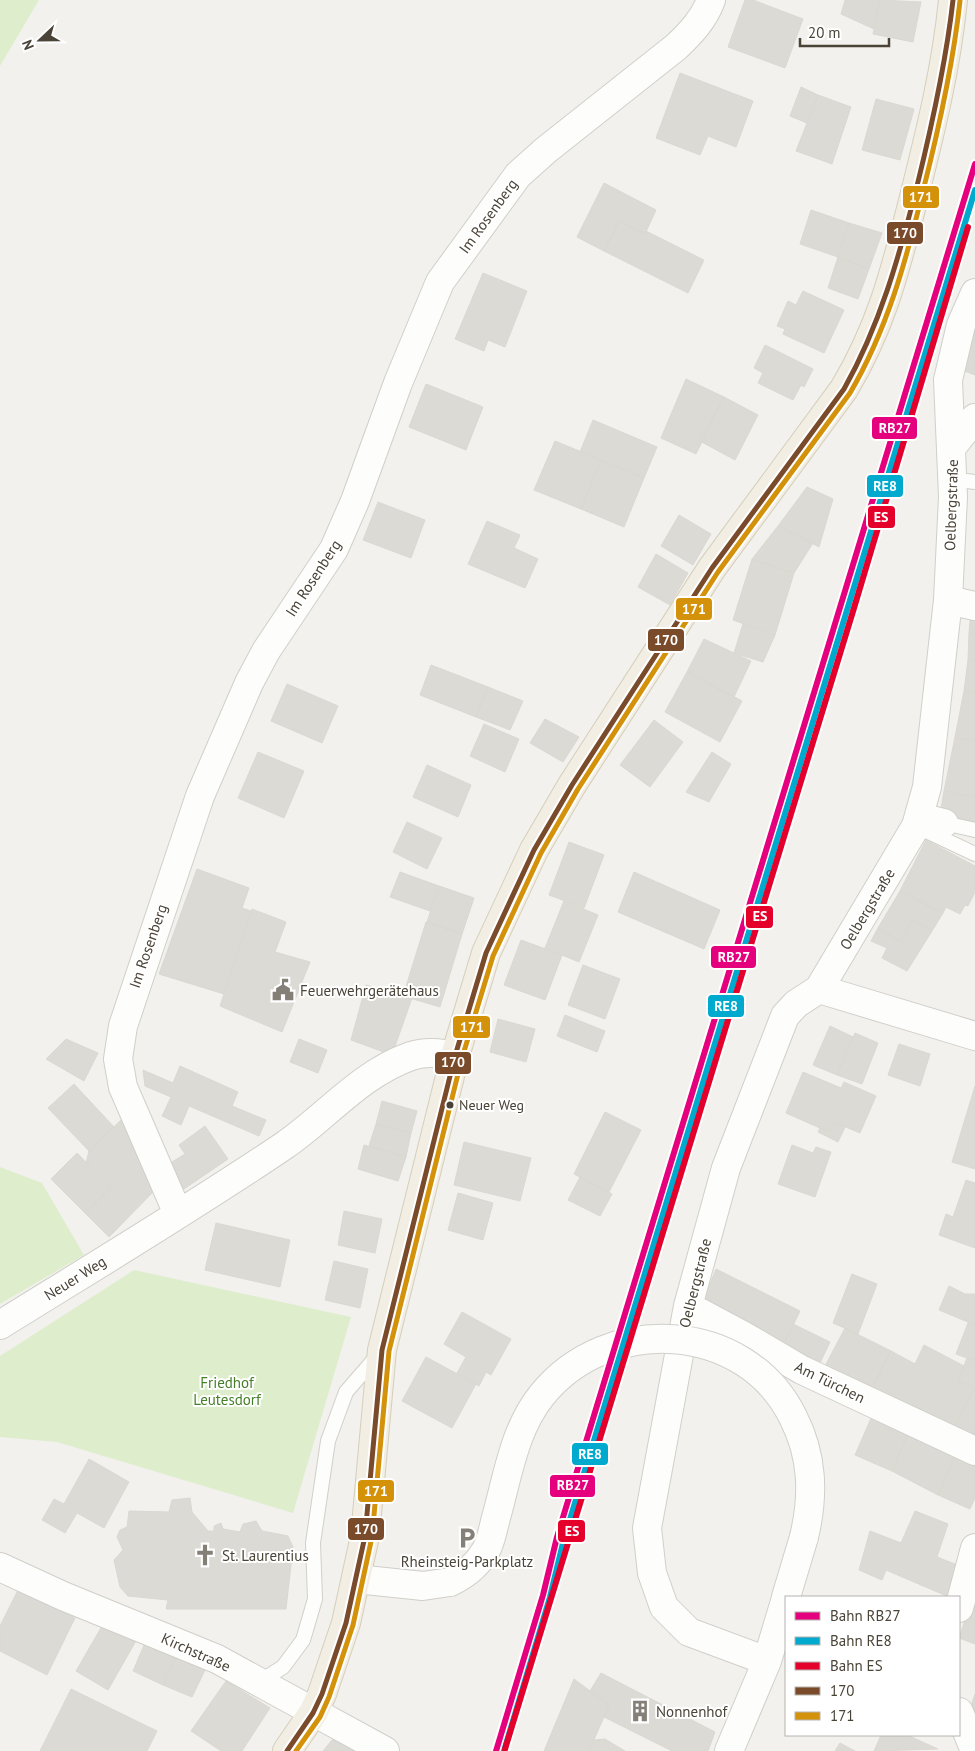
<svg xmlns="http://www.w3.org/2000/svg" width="975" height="1751" viewBox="0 0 975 1751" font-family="'PT Sans',sans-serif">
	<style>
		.green { fill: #deeecd }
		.building { fill: #dcdad5; stroke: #dbd8d2 }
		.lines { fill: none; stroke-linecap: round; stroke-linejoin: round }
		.service-casing { stroke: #d0cfca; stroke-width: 16 }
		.minor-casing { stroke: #d0cfca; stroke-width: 30 }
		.primary-casing { stroke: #d5ceba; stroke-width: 30 }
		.service { stroke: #fdfdfc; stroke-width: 14 }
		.minor { stroke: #fdfdfc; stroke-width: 28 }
		.primary { stroke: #f2eee4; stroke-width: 28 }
		.minor-bridge-casing { stroke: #d0cfca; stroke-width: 30; stroke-linecap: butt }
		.minor-bridge { stroke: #fdfdfc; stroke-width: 28 }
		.bus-1-casing { stroke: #fff; stroke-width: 9 }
		.bus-2-casing { stroke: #fff; stroke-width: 9 }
		.bus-1 { stroke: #7a4b2a; stroke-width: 5 }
		.bus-2 { stroke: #d4920b; stroke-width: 5 }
		.rail-1-casing { stroke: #fff; stroke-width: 10 }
		.rail-2-casing { stroke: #fff; stroke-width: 10 }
		.rail-3-casing { stroke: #fff; stroke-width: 10 }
		.rail-1 { stroke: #e5007d; stroke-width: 6 }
		.rail-2 { stroke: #00a9ce; stroke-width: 6 }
		.rail-3 { stroke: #e4002b; stroke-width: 6 }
		.bus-dot { fill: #4a4337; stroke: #fff; stroke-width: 2 }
		.labels { text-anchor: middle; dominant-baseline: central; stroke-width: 4; stroke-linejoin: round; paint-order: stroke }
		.bus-label { font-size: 14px; fill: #4a4337; stroke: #fff; text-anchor: start }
		.street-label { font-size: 15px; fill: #4a4337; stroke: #fff }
		.poi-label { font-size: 15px; fill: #4a4337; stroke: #fff; text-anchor: start }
		.park-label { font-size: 15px; fill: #457f27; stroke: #fff }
		.line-badge { stroke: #fff; stroke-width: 2 }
		.badge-label { font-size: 14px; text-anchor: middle; font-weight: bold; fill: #fff }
	</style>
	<rect width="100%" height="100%" fill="#f2f1ed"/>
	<path class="green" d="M0,0h39l-39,66z
		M0,1167l42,16 42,72 -84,49z
		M134,1270l217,47 -58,196 -236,-71 -57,-5v-81z"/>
	<path class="building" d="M745,0h8l50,19 -18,49 -57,-21z
		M845,0h35l-6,29 -33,-15z
		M880,0l41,2 -8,40 -40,-8z
		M680,73l73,28 -17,46 -28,-11 -8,19 -44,-17z
		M801,87l17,8 -11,28 -17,-7z
		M818,95l33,12 -19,57 -36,-13z
		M876,99l38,10 -14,51 -38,-10z
		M604,183l52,27 -11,24 -26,-13 -15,30 -27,-14z
		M811,210l38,13 -11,34 -38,-13z
		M619,221l26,13 1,-3 58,29 -16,33 -84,-42z
		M849,223l33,10 -13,36 -31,-12z
		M838,257l31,12 -11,30 -30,-11z
		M483,273l44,18 -22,56 -17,-7 -4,11 -29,-12z
		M803,291l41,19 -20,43 -41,-19 2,-5 -8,-3 11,-25 8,4z
		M975,312v63l-16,-6z
		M765,345l48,24 -9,18 -3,-2 -8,15 -35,-17 5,-10 -9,-5z
		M686,379l38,18 -28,57 -35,-16z
		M426,384l57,23 -17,43 -57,-23z
		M724,397l34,18 -23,45 -35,-19z
		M593,420l64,27 -13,31 -64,-26z
		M555,441l46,19 -20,49 -47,-19z
		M601,460l43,18 -20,49 -43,-18z
		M807,487l26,12 -14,48 -41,-21z
		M378,502l47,18 -14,38 -48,-18z
		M679,515l32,19 -18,31 -32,-19z
		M487,521l33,14 -6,13 24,11 -13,29 -57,-24z
		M778,526l35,17 -19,30 -42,-14z
		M656,554l32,19 -18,32 -32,-18z
		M752,559l42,14 -19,62 -42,-15z
		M971,611h4v23l-6,-1z
		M743,624l32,11 -12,27 -29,-9z
		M969,633l6,1v27l-7,-1z
		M704,639l47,22 -17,36 -47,-25z
		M968,660l7,1v32l-11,-2z
		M431,665l57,22 -12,30 -56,-22z
		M687,672l55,29 -22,41 -55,-30z
		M287,684l51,22 -16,37 -51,-22z
		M488,687l35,14 -13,29 -34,-13z
		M964,691l11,2v48l-20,-4z
		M545,719l34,18 -16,25 -33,-19z
		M654,720l29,22 -33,45 -30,-22z
		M484,724l35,15 -14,33 -35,-16z
		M955,737l20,4v56l-31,-6z
		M258,752l46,19 -20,47 -46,-20z
		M712,752l19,12 -22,38 -23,-10z
		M427,765l44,20 -13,32 -45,-20z
		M944,791l31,6v25l-35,-7z
		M407,822l35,16 -15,31 -34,-17z
		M926,840l49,26v26l-7,14 -3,-1 -5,9 -14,-7 -3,6 -43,-22z
		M569,842l35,13 -20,53 -35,-13z
		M197,869l52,19 -7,20 9,3 -27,83 -65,-20z
		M400,872l39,14 -9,25 -40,-14z
		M634,872l86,38 -16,39 -86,-37z
		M439,886l35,12 -12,36 -35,-12z
		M900,891l43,22 -11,18 -20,-11 -12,21 -22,-13z
		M564,901l34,14 -19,47 -34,-14z
		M252,909l34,13 -11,30 35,10 -28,70 -62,-26z
		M912,920l20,11 -25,40 -25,-13 5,-10 -16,-7 7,-13 22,13z
		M426,922l36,12 -22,73 -37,-11z
		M521,940l41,15 -17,45 -41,-15z
		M583,965l37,14 -15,40 -37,-14z
		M366,985l46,13 -20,57 -41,-15z
		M565,1015l40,16 -8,21 -40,-16z
		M498,1019l37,10 -9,33 -36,-10z
		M830,1026l23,11 -16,38 -24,-10z
		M855,1033l23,10 -16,41 -25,-9z
		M66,1039l32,14 -14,28 -38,-22z
		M299,1039l28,11 -9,23 -28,-11z
		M899,1044l31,10 -10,32 -32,-11z
		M180,1066l58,26 -6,14 34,14 -7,16 -70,-30 -8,19 -19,-9 9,-19 -26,-11 -2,-16 30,13z
		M803,1072l38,16 3,-6 32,14 -16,37 -26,-11 -5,10 -43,-19z
		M74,1084l40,43 -25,24 -41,-43z
		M975,1086v83l-23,-7z
		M382,1101l35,10 -6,22 -35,-9z
		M605,1112l36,18 -32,62 -35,-18z
		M122,1119l34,70 -47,48 -24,-24 26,-25 -25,-25 3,-12z
		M834,1122l11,5 -7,15 -20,-10 2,-4 9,4z
		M376,1124l35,9 -5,24 -37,-11z
		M205,1126l23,33 -44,30 -17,-24 18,-11 -6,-9z
		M464,1142l67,16 -11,43 -66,-16z
		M364,1145l42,12 -8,24 -40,-12z
		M792,1145l21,8 3,-6 15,5 -16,45 -37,-13z
		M77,1153l34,35 -26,25 -34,-34z
		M580,1177l32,17 -12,22 -32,-16z
		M966,1180l9,3v65l-36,-13 7,-21 7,3z
		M458,1193l35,10 -10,37 -35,-10z
		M344,1211l38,8 -7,34 -37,-8z
		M216,1223l74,17 -10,47 -75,-17z
		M334,1261l34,8 -8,39 -35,-8z
		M716,1269l84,42 -17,35 -82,-41z
		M852,1274l25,10 -19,50 -25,-11z
		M949,1286l16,8h10v31l-36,-15z
		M462,1312l49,27 -20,36 -5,-3 -7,14 -22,-13 9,-16 -22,-13z
		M968,1323l7,2v36l-19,-7z
		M793,1324l37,18 -11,23 -36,-19z
		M845,1328l46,23 -21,42 -47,-23z
		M924,1345l40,21 -6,15 16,7 -21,42 -83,-37 21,-42 24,13z
		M426,1357l50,27 -24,44 -50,-27z
		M967,1358l8,3v27l-17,-7z
		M974,1388h1v53l-22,-11z
		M872,1416l37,16 -17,39 -37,-16z
		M909,1432l47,22 -18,41 -46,-24z
		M956,1454l19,9v35l-5,11 -32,-14z
		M89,1459l40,23 -25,46 -27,-15 -12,20 -23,-13 12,-21 10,5z
		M190,1498l2,14 16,19h6v-5l7,-3 2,6 17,3 3,-8 13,-3 6,10 26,5 5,11 -7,62h-120l2,-9 -40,-4 -8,-9 -6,-27 9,-10 -6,-13 3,-7 7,-3 2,-16 40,1 3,-12z
		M915,1511l33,13 -11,33 28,11 -16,29 -63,-27 -4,10 -23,-10 11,-39 31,12z
		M18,1590l57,28 -28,57 -47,-24v-25z
		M971,1602l4,2v40l-16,-6z
		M105,1621l32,18 -29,51 -32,-19z
		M145,1643l31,13 -13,29 -30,-14z
		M176,1656l29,14 -13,27 -29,-12z
		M601,1673l114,59 -7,19h-36l-68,-34 5,-12 -19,-14z
		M574,1679l35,26 -5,12 -15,34h-45z
		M226,1681l44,27 -28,43h-21l-30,-20z
		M71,1689l86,42 -10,20h-107z
		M975,1694v17l-5,-2z
		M881,1735h26l31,14 -64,2z
		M339,1739l27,12h-43l9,-11z
		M605,1739l20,12h-36l5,-11z
		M840,1743l15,8h-20z"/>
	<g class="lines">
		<g class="service-casing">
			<path id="service" d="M952,479l23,3
				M944,823l31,7
				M922,829l53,25
				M259,1682l24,-15 20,-27 12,-41 -2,-56 15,-102 18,-49 32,-37"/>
		</g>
		<g class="minor-casing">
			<path id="minor" d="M952,447l23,-29
				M948,600l27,6
				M919,817l25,6
				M819,989l156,47
				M178,1214l-55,-127 -5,-28 5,-33 77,-230 49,-113 17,-32 68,-102 21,-48 43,-118 42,-101 78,-107 28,-25 130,-103c15,-14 28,-28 35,-47
				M688,1306l56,30 58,34 173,81
				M0,1325c95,-59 192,-117 285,-180 42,-29 75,-71 126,-89 15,-5 29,-3 44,0
				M0,1567l63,29 154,63 168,92
				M356,1579l67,7 27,-4
				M786,1597l18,-60
				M959,1608l16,-60
				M767,1661l-78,-29 -25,-25 -12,-34 -5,-45 41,-222 38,-138 59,-152 11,-12 23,-15 97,-163 11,-39 21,-187 5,-103 -5,-117 13,-55 14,-32
				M959,1712l16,39
				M729,1751l38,-90 19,-63"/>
		</g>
		<g class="primary-casing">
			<path id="primary" d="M287,1751l26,-38 9,-19 24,-71 19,-87 17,-186 73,-294 31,-103 48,-103 38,-65 140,-217 132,-179c38,-64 51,-118 69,-188 17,-68 33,-131 40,-201"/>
		</g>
		<use href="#service" class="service"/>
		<use href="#minor" class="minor"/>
		<use href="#primary" class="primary"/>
		<g class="minor-bridge-casing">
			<path id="minor-bridge" d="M450,1582c17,-8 30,-19 38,-36 4,-9 6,-22 9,-32 11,-40 18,-86 45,-119 65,-81 203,-75 251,22 20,39 21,78 11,120"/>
		</g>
		<use href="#minor-bridge" class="minor-bridge"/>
		<g class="bus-1-casing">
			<path id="bus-1" d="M287,1751l26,-38 9,-19 24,-71 19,-87 17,-186 73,-294 31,-103 48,-103 38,-65 140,-217 132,-179c36,-64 55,-132 73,-203 15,-61 29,-123 36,-186"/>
		</g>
		<g class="bus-2-casing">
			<path id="bus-2" d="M296,1751l24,-34 9,-20 24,-72 19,-88 17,-186 73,-293 31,-102 48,-103 37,-64 140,-217 132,-179c37,-63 56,-132 73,-202 16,-63 30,-126 37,-190"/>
		</g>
		<use href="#bus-1" class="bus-1"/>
		<use href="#bus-2" class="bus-2"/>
		<g class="rail-1-casing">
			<path id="rail-1" d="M496,1751l47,-156 14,-58 418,-1373"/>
		</g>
		<g class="rail-2-casing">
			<path id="rail-2" d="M504,1751l46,-154 14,-58 411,-1349"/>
		</g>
		<g class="rail-3-casing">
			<path id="rail-3" d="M505,1749l349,-1141 114,-381"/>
		</g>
		<use href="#rail-1" class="rail-1"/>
		<use href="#rail-2" class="rail-2"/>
		<use href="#rail-3" class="rail-3"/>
	</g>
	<defs>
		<g id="civic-bare" transform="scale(1.725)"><path d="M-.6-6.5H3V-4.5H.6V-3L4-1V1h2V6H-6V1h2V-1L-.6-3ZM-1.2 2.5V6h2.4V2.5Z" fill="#858077" stroke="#fff" stroke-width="2.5" paint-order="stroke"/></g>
		<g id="parking-bare" transform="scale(1.725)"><path d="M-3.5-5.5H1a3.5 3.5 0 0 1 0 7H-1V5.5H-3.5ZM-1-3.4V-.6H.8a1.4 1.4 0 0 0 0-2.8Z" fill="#858077" stroke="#fff" stroke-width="2.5" paint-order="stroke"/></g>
		<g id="church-bare" transform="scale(1.725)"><path d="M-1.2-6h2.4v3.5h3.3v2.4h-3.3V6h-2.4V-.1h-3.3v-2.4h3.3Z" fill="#858077" stroke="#fff" stroke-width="2.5" paint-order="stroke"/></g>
		<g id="building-bare" transform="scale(1.725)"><path d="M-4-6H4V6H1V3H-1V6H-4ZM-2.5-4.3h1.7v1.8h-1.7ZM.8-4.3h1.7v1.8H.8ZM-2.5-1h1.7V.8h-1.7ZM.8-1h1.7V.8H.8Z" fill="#858077" stroke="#fff" stroke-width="2.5" paint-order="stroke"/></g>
	</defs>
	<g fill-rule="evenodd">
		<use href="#civic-bare" x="283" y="990"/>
		<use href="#parking-bare" x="467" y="1538"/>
		<use href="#church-bare" x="205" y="1555"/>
		<use href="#building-bare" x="640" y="1711"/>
	</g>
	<circle class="bus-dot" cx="450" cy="1105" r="4.5"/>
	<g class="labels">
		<g class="bus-label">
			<text x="459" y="1105">Neuer Weg</text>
		</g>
		<g class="street-label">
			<text transform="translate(488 216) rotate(-54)">Im Rosenberg</text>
			<text transform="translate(951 505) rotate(-88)">Oelbergstraße</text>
			<text transform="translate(313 578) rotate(-57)">Im Rosenberg</text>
			<text transform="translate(867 909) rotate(-59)">Oelbergstraße</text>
			<text transform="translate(148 946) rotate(-71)">Im Rosenberg</text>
			<text transform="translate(75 1278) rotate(-32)">Neuer Weg</text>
			<text transform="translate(695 1283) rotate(-76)">Oelbergstraße</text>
			<text transform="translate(830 1382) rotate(26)">Am Türchen</text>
			<text transform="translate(196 1652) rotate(24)">Kirchstraße</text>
		</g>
		<g class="poi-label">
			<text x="300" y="990">Feuerwehrgerätehaus</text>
			<text x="222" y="1555">St. Laurentius</text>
			<text x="467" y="1561" text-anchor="middle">Rheinsteig-Parkplatz</text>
			<text x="656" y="1711">Nonnenhof</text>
		</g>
		<g class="park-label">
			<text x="227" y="1382">Friedhof<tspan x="227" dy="17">Leutesdorf</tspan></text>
		</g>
	</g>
	<g class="line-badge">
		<rect x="902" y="185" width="38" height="24" rx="5" fill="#d4920b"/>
		<rect x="886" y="221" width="38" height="24" rx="5" fill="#7a4b2a"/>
		<rect x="871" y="416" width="47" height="24" rx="5" fill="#e5007d"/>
		<rect x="866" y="474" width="38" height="24" rx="5" fill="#00a9ce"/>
		<rect x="867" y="505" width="29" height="24" rx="5" fill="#e4002b"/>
		<rect x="675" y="597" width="38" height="24" rx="5" fill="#d4920b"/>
		<rect x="647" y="628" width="38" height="24" rx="5" fill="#7a4b2a"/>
		<rect x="745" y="905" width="29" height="24" rx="5" fill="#e4002b"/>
		<rect x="710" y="945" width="47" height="24" rx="5" fill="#e5007d"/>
		<rect x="707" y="994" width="38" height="24" rx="5" fill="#00a9ce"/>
		<rect x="452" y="1015" width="39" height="24" rx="5" fill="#d4920b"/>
		<rect x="434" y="1051" width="38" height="24" rx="5" fill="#7a4b2a"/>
		<rect x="571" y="1442" width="38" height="24" rx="5" fill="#00a9ce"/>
		<rect x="549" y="1474" width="47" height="24" rx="5" fill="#e5007d"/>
		<rect x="357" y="1479" width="38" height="24" rx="5" fill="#d4920b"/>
		<rect x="347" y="1517" width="38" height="24" rx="5" fill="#7a4b2a"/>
		<rect x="557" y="1519" width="29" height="24" rx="5" fill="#e4002b"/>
	</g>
	<g class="badge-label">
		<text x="921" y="202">171</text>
		<text x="905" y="238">170</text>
		<text x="895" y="433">RB27</text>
		<text x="885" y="491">RE8</text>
		<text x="881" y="522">ES</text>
		<text x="694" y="614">171</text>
		<text x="666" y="645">170</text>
		<text x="760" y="921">ES</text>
		<text x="734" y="962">RB27</text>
		<text x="726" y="1011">RE8</text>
		<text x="472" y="1032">171</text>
		<text x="453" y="1067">170</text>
		<text x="590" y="1459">RE8</text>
		<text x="573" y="1490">RB27</text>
		<text x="376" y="1496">171</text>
		<text x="366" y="1534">170</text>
		<text x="572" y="1536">ES</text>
	</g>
	<rect x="785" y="1596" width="175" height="140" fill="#ffffff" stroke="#b7b4af"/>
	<rect x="795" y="1612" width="25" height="8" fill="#e5007d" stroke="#b7b4af"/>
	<text x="830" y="1621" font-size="15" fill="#4a4337">Bahn RB27</text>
	<rect x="795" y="1637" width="25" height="8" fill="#00a9ce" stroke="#b7b4af"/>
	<text x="830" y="1646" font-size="15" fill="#4a4337">Bahn RE8</text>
	<rect x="795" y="1662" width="25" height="8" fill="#e4002b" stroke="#b7b4af"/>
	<text x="830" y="1671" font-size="15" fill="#4a4337">Bahn ES</text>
	<rect x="795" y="1687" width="25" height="8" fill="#7a4b2a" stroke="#b7b4af"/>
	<text x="830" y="1696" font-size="15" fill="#4a4337">170</text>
	<rect x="795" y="1712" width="25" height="8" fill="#d4920b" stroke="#b7b4af"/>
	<text x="830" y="1721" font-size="15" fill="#4a4337">171</text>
	<g transform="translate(40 40) rotate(248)" stroke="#ffffff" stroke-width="4" paint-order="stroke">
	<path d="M0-4L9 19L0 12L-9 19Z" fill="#4a4337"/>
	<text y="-8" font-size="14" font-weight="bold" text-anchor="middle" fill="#4a4337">N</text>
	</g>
	<path d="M800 38v8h89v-8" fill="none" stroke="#4a4337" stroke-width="2.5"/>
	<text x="808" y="38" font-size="15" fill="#4a4337" stroke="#ffffff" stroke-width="4" paint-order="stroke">20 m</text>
</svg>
